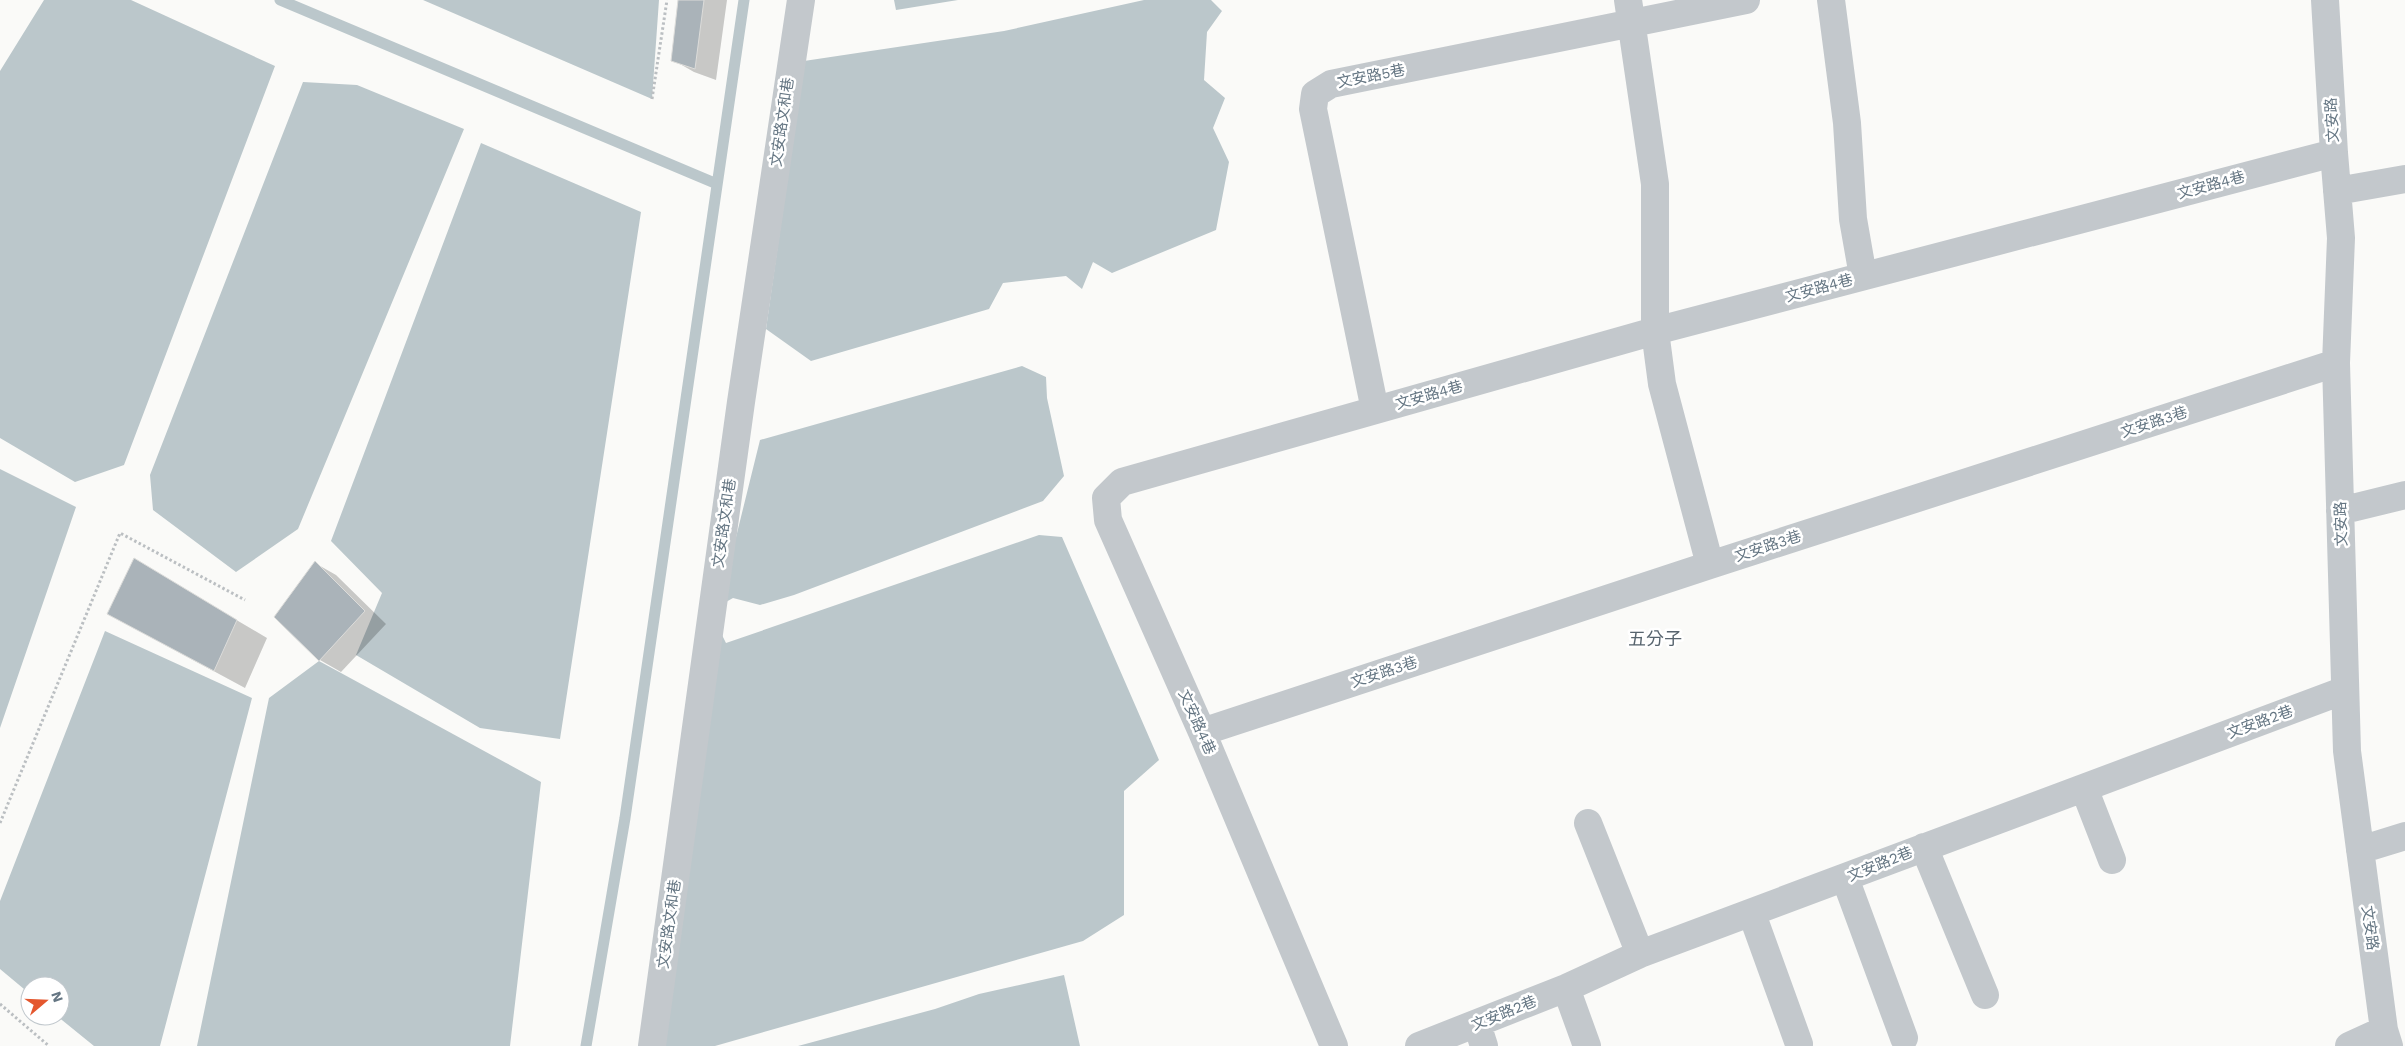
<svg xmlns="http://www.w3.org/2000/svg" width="2405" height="1046" viewBox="0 0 2405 1046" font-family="'Work Sans','Noto Sans TC',sans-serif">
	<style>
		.water { fill: #bbc7cb }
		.shadow { fill: #0003 }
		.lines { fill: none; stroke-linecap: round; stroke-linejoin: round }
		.stream { stroke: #bbc7cb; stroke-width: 11 }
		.building { fill: #aab3b9; stroke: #dcdcda }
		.path { stroke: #bbbfc2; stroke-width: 3; stroke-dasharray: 2.5 2.5; stroke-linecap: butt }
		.minor { stroke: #c3c8cc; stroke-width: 28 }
		.labels { text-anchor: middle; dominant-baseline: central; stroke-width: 5; stroke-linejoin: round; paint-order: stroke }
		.street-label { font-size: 15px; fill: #657683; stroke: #fff }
		.quarter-label { font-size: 18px; fill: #57646e; stroke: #fff }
	</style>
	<rect width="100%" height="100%" fill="#fafaf8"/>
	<path class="water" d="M44,0h87l144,66 -151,399 -49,17 -75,-44v-367z
		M423,0h236l-7,99z
		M894,0h64l-62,10z
		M1144,0h67l11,11 -15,21 -3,48 21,18 -12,30 16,34 -13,68 -104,43 -19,-11 -11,27 -16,-13 -63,7 -14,26 -178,52 -45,-32 38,-268 200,-30z
		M303,82l54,3 107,44 -166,400 -62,43 -83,-62 -3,-35z
		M481,143l160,69 -81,527 -80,-11 -124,-73 26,-62 -51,-52z
		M1022,366l24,11 1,21 17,78 -21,25 -249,94 -34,10 -27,-7 -14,8 41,-166z
		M0,469l76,38 -76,221z
		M1039,535l23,2 97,223 -35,31v124l-41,26 -368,105h-52l56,-417 7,14z
		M105,631l147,67 -92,348h-66l-37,-30h3v-30h-30v8l-30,-25v-68z
		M319,661l222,121 -31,264h-313l72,-348z
		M1064,975l16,71h-282l137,-37 44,-15z"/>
	<path class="shadow" d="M679,0h48l-11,80 -22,-8 -21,-12z
		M315,563l21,12 50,49 -45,48 -21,-12z
		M165,578l102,60 -22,50 -137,-74z"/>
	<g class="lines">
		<path class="stream" d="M280,0l437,184
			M586,1046l39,-228 119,-818"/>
	</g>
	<path class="building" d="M678,0h26l-9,69 -24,-8z
		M134,558l103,62 -23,51 -107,-57z
		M315,561l50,50 -46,50 -45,-44z"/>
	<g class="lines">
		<path class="path" d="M652,99l15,-99
			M0,823l120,-290 125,67
			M0,1004l49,42"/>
		<path class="minor" d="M1628,0l27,184v147l7,53 48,181
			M1831,0l16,123 6,96 10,57
			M2325,0l9,153 7,85 -5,125 11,388 37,279 5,16
			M2337,191l68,-12
			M1375,410l-62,-301 2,-15 16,-10 415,-84
			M2340,511l65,-16
			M1202,732l508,-167 626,-202
			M2084,788l28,72
			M1588,823l52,131
			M1924,847l61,148
			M2360,850l45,-14
			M1845,878l59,160
			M1752,914l47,130
			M1566,988l21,58
			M1477,1024l7,22
			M652,1046l89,-644 60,-402
			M1334,1046l-132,-314 -94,-212 -2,-22 16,-16 533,-151 679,-178
			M1419,1046l147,-58 74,-34 705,-264
			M2349,1046l35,-16"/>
	</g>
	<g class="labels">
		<g class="street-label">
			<text transform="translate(1371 76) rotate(-11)">文安路5巷</text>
			<text transform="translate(2332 120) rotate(-93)">文安路</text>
			<text transform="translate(782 122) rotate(-82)">文安路文和巷</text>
			<text transform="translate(2211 185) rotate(-15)">文安路4巷</text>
			<text transform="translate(1819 288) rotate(-15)">文安路4巷</text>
			<text transform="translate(1429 395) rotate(-16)">文安路4巷</text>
			<text transform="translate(2154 422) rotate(-18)">文安路3巷</text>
			<text transform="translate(724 523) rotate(-82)">文安路文和巷</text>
			<text transform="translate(2341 524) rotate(-92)">文安路</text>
			<text transform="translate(1768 546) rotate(-18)">文安路3巷</text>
			<text transform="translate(1384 672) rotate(-18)">文安路3巷</text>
			<text transform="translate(1197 722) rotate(66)">文安路4巷</text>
			<text transform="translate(2260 722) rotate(-20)">文安路2巷</text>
			<text transform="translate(1880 864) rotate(-22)">文安路2巷</text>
			<text transform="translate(669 924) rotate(-82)">文安路文和巷</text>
			<text transform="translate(2370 928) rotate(82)">文安路</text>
			<text transform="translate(1504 1013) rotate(-22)">文安路2巷</text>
		</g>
		<g class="quarter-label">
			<text x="1655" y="638">五分子</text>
		</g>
	</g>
	<g transform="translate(45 1001) rotate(71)"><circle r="24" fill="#ffffff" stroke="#c1c8cd"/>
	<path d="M0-4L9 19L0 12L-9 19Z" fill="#e4572e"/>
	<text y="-8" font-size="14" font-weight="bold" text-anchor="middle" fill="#657683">N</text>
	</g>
</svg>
